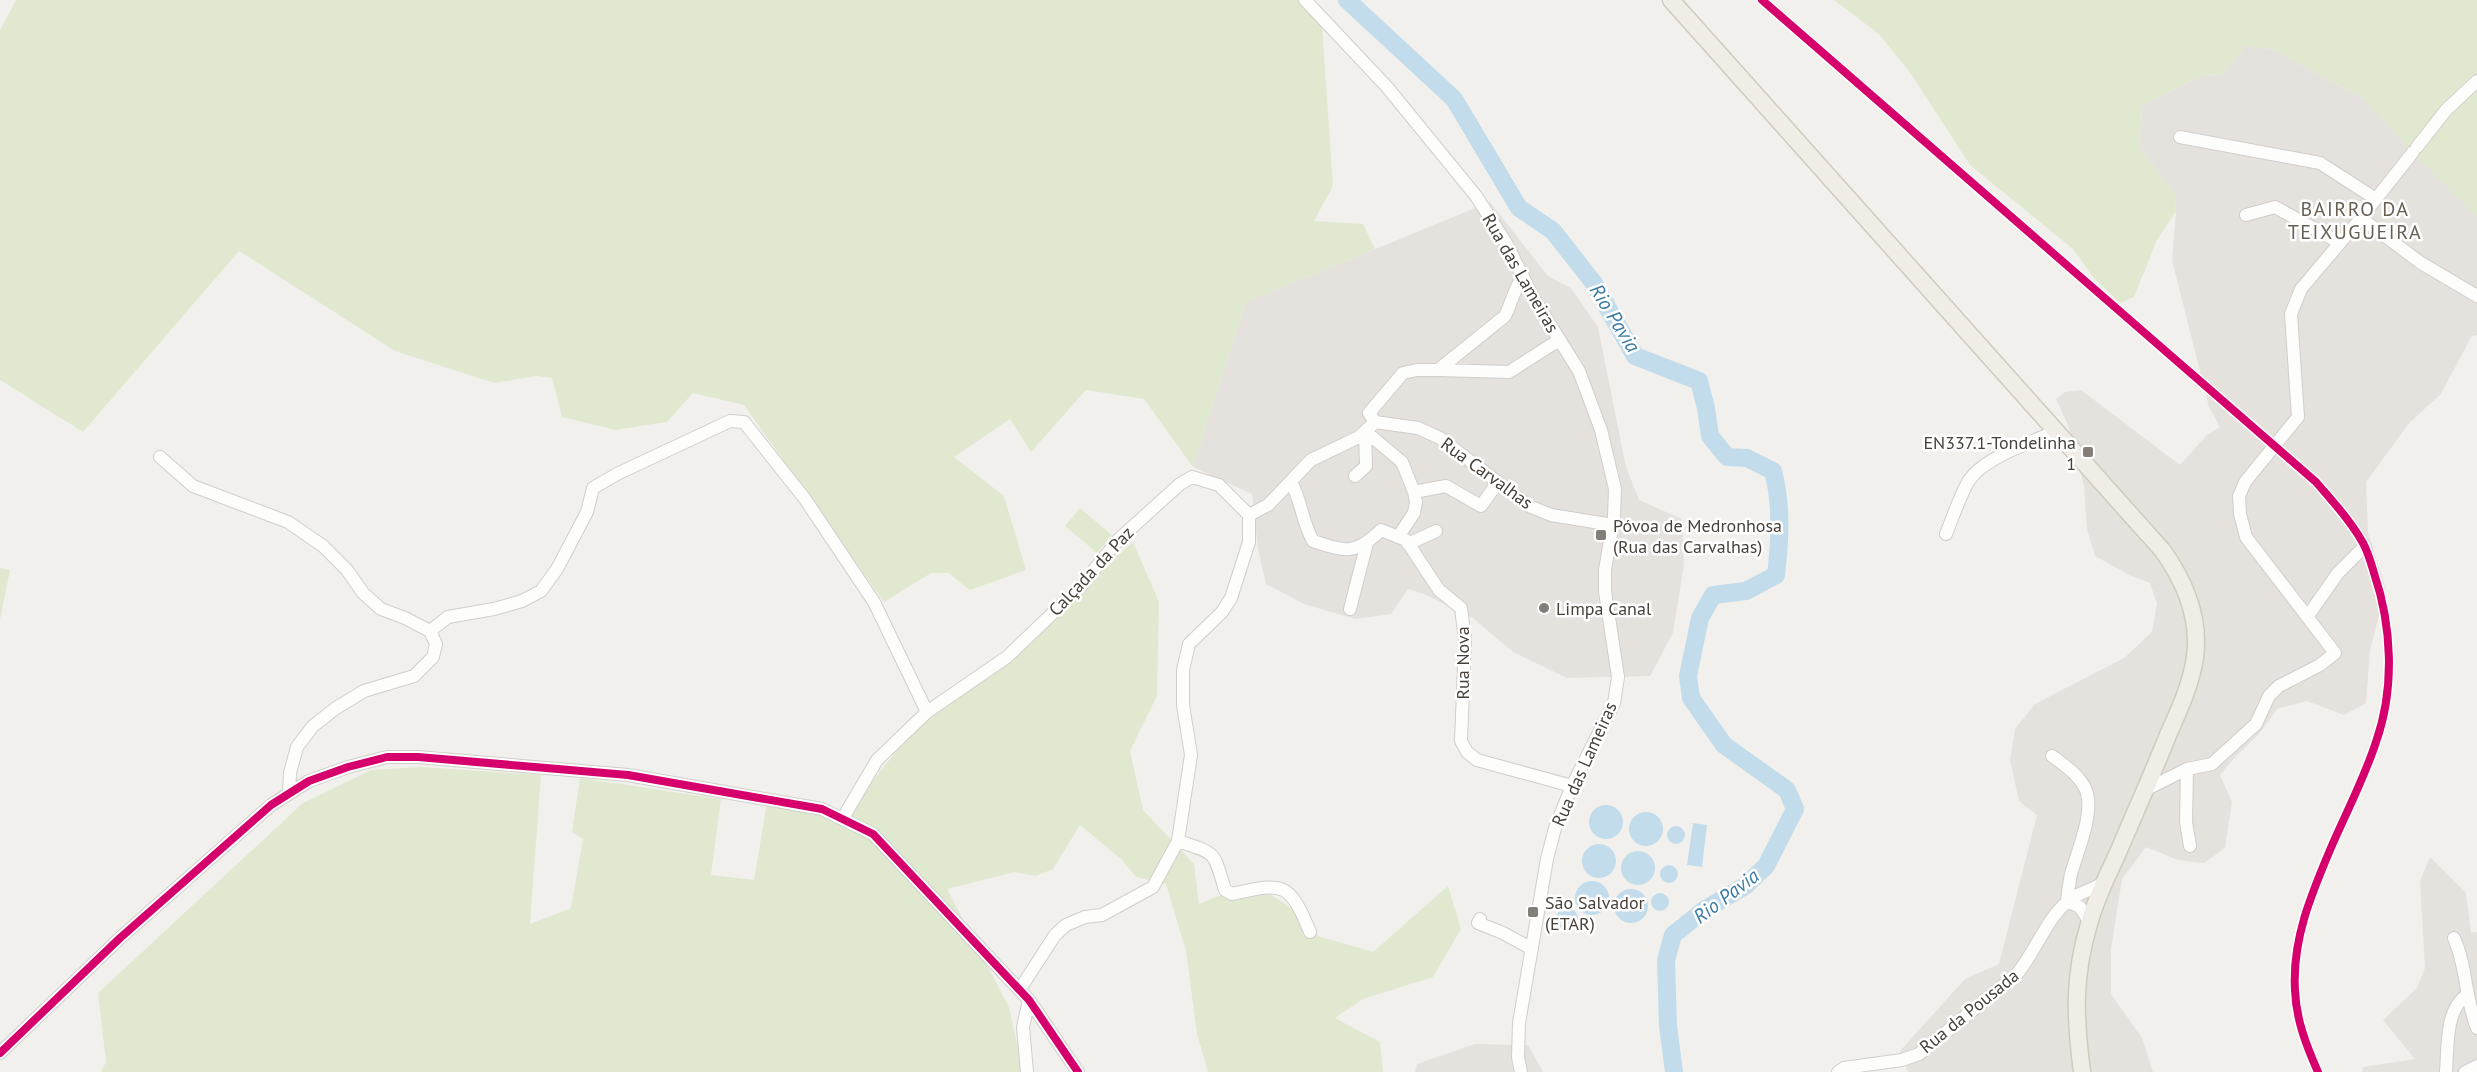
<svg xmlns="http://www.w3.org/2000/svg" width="2477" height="1072" viewBox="0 0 2477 1072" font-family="'PT Sans',sans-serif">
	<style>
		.residential { fill: #e5e1dc }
		.green { fill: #e0e9d0 }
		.water { fill: #c2dceb }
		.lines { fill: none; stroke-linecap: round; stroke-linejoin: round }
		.river { stroke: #c2dceb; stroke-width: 18 }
		.minor-casing { stroke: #d0cecb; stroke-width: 14 }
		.major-casing { stroke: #d2cbbd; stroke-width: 19 }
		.minor { stroke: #fdfdfc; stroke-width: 12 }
		.major { stroke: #f0ede6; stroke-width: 16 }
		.cycleway-casing { stroke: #fff; stroke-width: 11 }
		.cycleway { stroke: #d6006c; stroke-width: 8 }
		.poi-dot { fill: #837e78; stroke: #fff; stroke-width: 2 }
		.labels { text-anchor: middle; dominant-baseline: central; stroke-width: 5; stroke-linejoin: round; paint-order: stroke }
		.street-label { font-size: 18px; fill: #474139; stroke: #fff }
		.poi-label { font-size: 18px; fill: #474139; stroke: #fff; text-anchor: start }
		.neighbourhood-label { font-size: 20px; letter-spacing: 1.5px; fill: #695f52; stroke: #fff }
		.water-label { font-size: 20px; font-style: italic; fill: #3a7aa2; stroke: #fff }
	</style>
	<rect width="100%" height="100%" fill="#f2f0ed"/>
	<path class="residential" d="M2246,46l25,3 92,49 114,119v118l-5,1 -32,59 -30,27 -44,60 2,51 18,56 -16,61 -4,53 -22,12 -37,-14 -30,8 -17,24 -23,22 -17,20 12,27 -7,46 -21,15 -26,-3 -32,-13 -24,32 -11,70v45l31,44 11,34h-245l-8,-21 65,-72 34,-15 38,-149 -18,-14 -9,-41 5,-31 20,-25 89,-46 28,-26 5,-28 -7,-21 -21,-8 -34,-19 -8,-27 -3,-43 -16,-61 -12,-26 9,-7 16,-2 99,75 27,-30 13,-8 -11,-20 -37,-147 4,-49 -1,-17 -35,-46 2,-42 59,-30 20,-1z
		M1490,202l58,74 23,12 27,39 28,140 13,33 43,19 2,45 -11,69 -23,43 -83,2 -54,-26 -40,-34 -47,-23 -18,-6 -17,25 -36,5 -51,-15 -38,-20 -8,-35 -6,-55 -59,-27 53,-165z
		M2430,857l36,36 5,40 6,-1v140h-115l1,-5 52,-8 -32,-39 34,-32 8,-20 -5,-87z
		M1475,1044l53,1 15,27h-128l2,-8z"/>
	<path class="green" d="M16,0h1282l24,24 11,162 -19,35 49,3 12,25 -129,53 -53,165 -49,-68 -58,-9 -55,62 -21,-33 -56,38 50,39 22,74 -56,20 -22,-17h-17l-47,29 -140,-197 -51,-12 -26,29 -52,8 -53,-13 -10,-39 -16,-2 -42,7 -99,-32 -156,-100 -156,181 -83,-52v-350z
		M1834,0h643v217l-56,-56 -58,-63 -92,-49 -25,-3 -25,29 -20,1 -59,30 -2,42 35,46 1,17 -19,29 -23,57 -14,6 -27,-26 -20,-28 -103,-84 -59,-91 -32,-40z
		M1080,508l32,27 -15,18 -32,-27z
		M1133,542l26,60 -2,94 -27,55 13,59 51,54 5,40 19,-8 53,-1 15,9 32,32 55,16 75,-66 13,43 -28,48 -70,22 -28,19 45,24 3,30h-175l-11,-38 -11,-83 -20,-67 -30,-7 -14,-17 -42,-35 -27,44 -17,7 -22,-4 -67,17 62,118 14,65h-922l5,-10 -8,-69 205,-190 68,-33 50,-3 120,8 -11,149 41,-16 12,-69 -11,-7 8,-54 141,21 -10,76 43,5 13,-77 76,15 63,-79z
		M0,568l10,2 -10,50z"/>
	<path class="water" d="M1589 822a17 17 0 1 1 34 0a17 17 0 1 1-34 0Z
		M1629 829a17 17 0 1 1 34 0a17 17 0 1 1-34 0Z
		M1693,823l14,2 -5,42 -15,-2z
		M1667 835a9 9 0 1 1 18 0a9 9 0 1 1-18 0Z
		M1582 861a17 17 0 1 1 34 0a17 17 0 1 1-34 0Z
		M1621 868a17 17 0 1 1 34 0a17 17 0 1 1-34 0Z
		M1660 874a9 9 0 1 1 18 0a9 9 0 1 1-18 0Z
		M1575 898a17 17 0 1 1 34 0a17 17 0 1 1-34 0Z
		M1614 906a17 17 0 1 1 34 0a17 17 0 1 1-34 0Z
		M1651 902a9 9 0 1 1 18 0a9 9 0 1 1-18 0Z
		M1556 919a11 11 0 1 1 22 0a11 11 0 1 1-22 0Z"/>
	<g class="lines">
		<path class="river" d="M1347,0l107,99 65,109 34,23 40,51 42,74 64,25 7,27 4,28 17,21 20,1 26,13c9,34 7,70 3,104l-30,16 -33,4 -13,23 -12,58 3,22 33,47 63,45 8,19 -29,57 -21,20 -41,24 -31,25 -7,25 2,66 6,46"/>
		<g class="minor-casing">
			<path id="minor" d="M1305,0l82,87 89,109 30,47 28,56 45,72 22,59 14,59 -1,28 -9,53v21l13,86 -4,26 -42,83 -17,42 -8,31 -28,164 -1,34 3,15
				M2180,137l140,26 56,36
				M2417,147l29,-37 31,-29
				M2246,215l29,-8 65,36
				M2361,218l60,45 56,33
				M1438,370l67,-54c7,-14 9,-27 18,-40
				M1375,422l-6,-9 34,-40 14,-3h21l71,2 50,-32
				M1365,431l37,31 12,30 2,10 -2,11 -16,24
				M160,457l33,29 95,36 35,24 24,24 16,23 18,16 24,9 25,13 6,13 -3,13 -19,19 -50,15 -28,17 -23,18 -16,21 -7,26 -1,20
				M1355,476l11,-10 -1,-35
				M1291,482c11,20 11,40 22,59 33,11 42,14 68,-11l25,10 33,50 22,18 4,32 -4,101 6,11 10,8 95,26
				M1414,492l32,-6 35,20 17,-24
				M1946,534c7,-17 13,-36 22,-52 14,-24 64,-40 89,-51
				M1408,544l28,-13
				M1350,609l17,-66
				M2307,617l31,-44 27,-27
				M430,631l18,-14 46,-8 28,-8 19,-10 16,-22 30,-57 6,-24 24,-14 113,-53 14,1 61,77 69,103 53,110
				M2052,756c12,9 26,18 33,32 11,22 -8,64 -14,86 -2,9 -3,18 -4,27
				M2187,769l-1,53 4,24
				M2145,790l42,-21 25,-5 44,-40 13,-28 10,-10 41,-21 15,-12 -89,-116 -6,-23 -1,-18 6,-14 53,-65 -7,-103 10,-25 60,-71 52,-66
				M843,818l34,-58 50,-48 80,-55 75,-72 36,-45 62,-56 12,-7 27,8 30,30 19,-10 43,-45 48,-23 16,-15 43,6 22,10 89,68 22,9 62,10
				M1178,841c39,13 35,9 47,49l7,4c50,-11 57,-14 78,38
				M2067,901l13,6 9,14
				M1480,919l-2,4 25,10 29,16
				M2454,938c13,29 11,61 23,90
				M1020,989l35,-54 11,-10 19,-8 17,-2 51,-28 25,-46 13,-86 -8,-50v-35l6,-26 33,-32 9,-14 18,-56v-27
				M0,1053l120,-115 151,-133 38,-24 39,-14 39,-10h31l210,18 194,34 51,25 156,166 49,72
				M1027,1072l-4,-45 6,-27
				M1838,1072l6,-4 58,-8 17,-6 97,-79c19,-22 29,-54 51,-73 11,-10 25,-11 37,-20
				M2446,1072c2,-24 -1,-63 21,-77
				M2465,1072l12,-6"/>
		</g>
		<g class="major-casing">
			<path id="major" d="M1671,0l492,551c22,31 37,68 32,106 -4,28 -16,53 -27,78 -15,38 -32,75 -48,113 -11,25 -24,49 -31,76 -16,53 -14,94 -7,148"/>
		</g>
		<use href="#minor" class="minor"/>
		<use href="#major" class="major"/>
		<g class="cycleway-casing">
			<path id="cycleway" d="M1762,0l554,482c17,20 34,38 47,61 5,9 8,20 11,30 18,53 21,115 2,169 -12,37 -31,73 -46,108 -19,45 -38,90 -35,140 1,29 11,55 23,82
				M0,1053l120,-115 151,-133 38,-24 39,-14 39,-10h31l210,18 194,34 51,25 156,166 49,72"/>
		</g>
		<use href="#cycleway" class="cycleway"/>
	</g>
	<g class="poi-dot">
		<rect x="2082" y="446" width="12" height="12" rx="3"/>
		<rect x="1595" y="529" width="12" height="12" rx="3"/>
		<circle cx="1544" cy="608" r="6"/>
		<rect x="1527" y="906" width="12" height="12" rx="3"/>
	</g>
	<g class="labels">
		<g class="street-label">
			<text transform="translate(1521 273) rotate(60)">Rua das Lameiras</text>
			<text transform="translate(1487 473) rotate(36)">Rua Carvalhas</text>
			<text transform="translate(1091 571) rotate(-47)">Calçada da Paz</text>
			<text transform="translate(1462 663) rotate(-90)">Rua Nova</text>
			<text transform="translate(1584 764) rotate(-66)">Rua das Lameiras</text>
			<text transform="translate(1969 1011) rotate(-39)">Rua da Pousada</text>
		</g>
		<g class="poi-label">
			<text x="2076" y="442" text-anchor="end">EN337.1-Tondelinha<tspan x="2076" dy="21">1</tspan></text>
			<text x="1613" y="525">Póvoa de Medronhosa<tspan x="1613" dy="21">(Rua das Carvalhas)</tspan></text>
			<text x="1556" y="608">Limpa Canal</text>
			<text x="1545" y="902">São Salvador<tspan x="1545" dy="21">(ETAR)</tspan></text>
		</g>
		<g class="neighbourhood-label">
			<text x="2355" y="209">BAIRRO DA<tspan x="2355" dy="23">TEIXUGUEIRA</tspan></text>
		</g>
		<g class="water-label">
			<text transform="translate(1615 318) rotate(58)">Rio Pavia</text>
			<text transform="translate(1726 896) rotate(-37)">Rio Pavia</text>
		</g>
	</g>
</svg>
